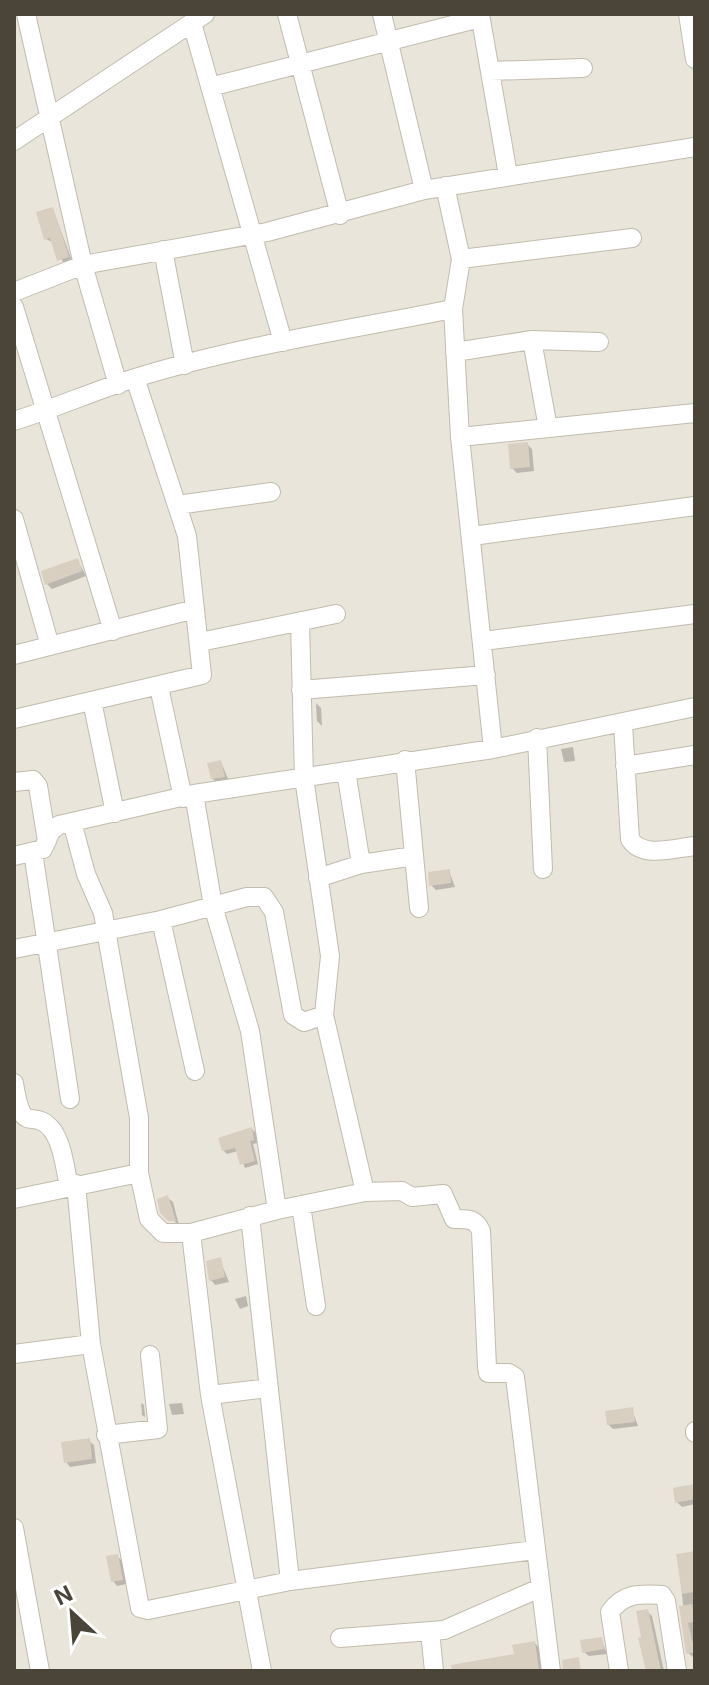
<svg xmlns="http://www.w3.org/2000/svg" width="709" height="1685" viewBox="0 0 709 1685" font-family="Inter,sans-serif">
	<style>
		.residential { fill: #eae5da }
		.shadow { fill: #0003 }
		.building { fill: #d8cfc1 }
		.lines { fill: none; stroke-linecap: round; stroke-linejoin: round }
		.minor-casing { stroke: #c2bbae; stroke-width: 20 }
		.minor { stroke: #fff; stroke-width: 18 }
	</style>
	<rect width="100%" height="100%" fill="#f6f3ec"/>
	<path class="residential" d="M14,14h681v1657h-681z"/>
	<path class="shadow" d="M53,209l19,52 -8,3 -10,-21 -8,-4z
		M527,444l5,5 2,22 -17,2 -5,-5z
		M78,561l8,15 -34,13 -5,-5z
		M316,703l5,5 1,18 -5,-5z
		M573,747l2,14 -11,1 -3,-13z
		M221,762l8,19 -12,2 -5,-5z
		M449,871l6,16 -19,3 -5,-5z
		M252,1129l4,4 1,10 -4,1 5,20 -13,4 -7,-17 -11,3 -4,-4z
		M168,1198l5,4 6,23 -17,-13z
		M220,1260l9,22 -14,3 -4,-5z
		M246,1296l2,10 -8,3 -5,-10z
		M141,1403l3,2 1,12 -3,-2z
		M182,1403l2,11 -12,1 -3,-11z
		M632,1410l6,16 -25,3 -5,-5z
		M89,1441l5,4 2,18 -26,4 -4,-5z
		M695,1488v16l-13,3 -5,-5z
		M695,1553v105h-1l-6,-5 -10,-97z
		M117,1556l5,5 4,23 -9,2 -4,-5z
		M647,1611l5,5 12,55h-16z
		M601,1639l6,15 -18,2 -5,-4z
		M535,1643l4,5 3,23h-83l57,-16z"/>
	<path class="building" d="M53,207l16,50 -12,4 -7,-23 -6,2 -8,-28z
		M528,442l2,25 -20,2 -2,-25z
		M78,558l4,13 -37,14 -4,-14z
		M221,760l4,17 -14,2 -4,-16z
		M450,869l1,14 -22,3 -1,-14z
		M252,1127l2,13 -4,1 5,20 -15,4 -5,-17 -13,3 -4,-13z
		M168,1195l8,26h-8l-8,-8 -3,-14z
		M221,1257l4,20 -16,4 -3,-20z
		M633,1407l2,15 -28,3 -2,-14z
		M90,1438l2,21 -28,4 -3,-21z
		M695,1484v15l-20,4 -2,-15z
		M695,1551v41l-13,2 -6,-40z
		M118,1554l5,26 -12,2 -5,-26z
		M692,1604l3,18 -7,1 7,29 -9,2 -7,-48z
		M648,1609l13,62h-15l-8,-33 3,-1 -5,-26z
		M602,1637l2,12 -22,4 -2,-13z
		M535,1641l4,30h-87l-1,-6 63,-11 -2,-9z
		M579,1657l2,14h-18l-1,-11z"/>
	<g class="lines">
		<g class="minor-casing">
			<path id="minor" d="M26,14l57,251 35,120
				M287,14l53,201
				M382,14l42,176
				M480,14l28,161
				M688,14l7,45
				M192,23l91,319
				M490,71l93,-3
				M210,87l270,-69
				M14,141l191,-127
				M445,186l16,73 -8,50 7,128 33,312
				M163,250l22,115
				M461,259l171,-21
				M14,292l69,-27 184,-33 157,-42 271,-43
				M14,307l99,324
				M532,340l16,88
				M455,352l77,-12 67,2
				M14,421c41,-13 80,-30 121,-43 103,-32 212,-48 318,-69
				M460,437l235,-24
				M177,505l94,-13
				M14,519l36,127
				M472,536l223,-30
				M300,622l4,156 26,178 -6,59 41,177
				M483,641l212,-27
				M200,642l136,-28
				M14,655l181,-46
				M159,687l24,111
				M301,690l185,-15
				M92,701l23,112
				M14,719l188,-44 -15,-139 -52,-158
				M623,724l7,115c12,20 45,9 65,7
				M537,738l6,131
				M405,760l14,148
				M625,766l70,-11
				M346,771l15,93
				M14,782l19,-2 5,6 9,55
				M194,794l19,112 37,125 27,179
				M72,822l14,52 17,39 36,205v55
				M33,852l37,247
				M14,856l29,-7 8,-18 8,-6 135,-31 299,-45 202,-42
				M318,878l43,-14 53,-8
				M161,920l34,151
				M14,949l147,-29 86,-23h17l10,15 19,103 11,7 20,-7
				M14,1083c9,58 18,21 39,48 10,15 12,38 16,55
				M76,1184l15,160 49,264 8,2 142,-29 245,-31
				M14,1199l125,-26 10,46 14,14h28l86,-23 88,-18 37,-1 10,6 31,-3 11,25c14,0 21,-1 27,12l6,136 1,6h21l6,4 36,294
				M301,1205l15,101
				M250,1216l40,365
				M191,1233l19,162 52,276
				M14,1354l77,-10
				M210,1395l59,-7
				M695,1431v2
				M106,1435l52,-6 -8,-74
				M14,1528l26,143
				M430,1631l4,40
				M340,1638l104,-8 96,-42
				M619,1671l-9,-59c14,-20 31,-18 52,-17l4,6 11,70"/>
		</g>
		<use href="#minor" class="minor"/>
	</g>
	<rect width="709" height="1685" fill="none" stroke="#4b4439" stroke-width="32"/>
	<g transform="translate(72 1613) rotate(334)" stroke="#ffffff" stroke-width="6" paint-order="stroke">
	<path d="M0-6L14 30L0 20L-14 30Z" fill="#4b4439"/>
	<text y="-12" font-size="22" font-weight="bold" text-anchor="middle" fill="#4b4439">N</text>
	</g>
</svg>
